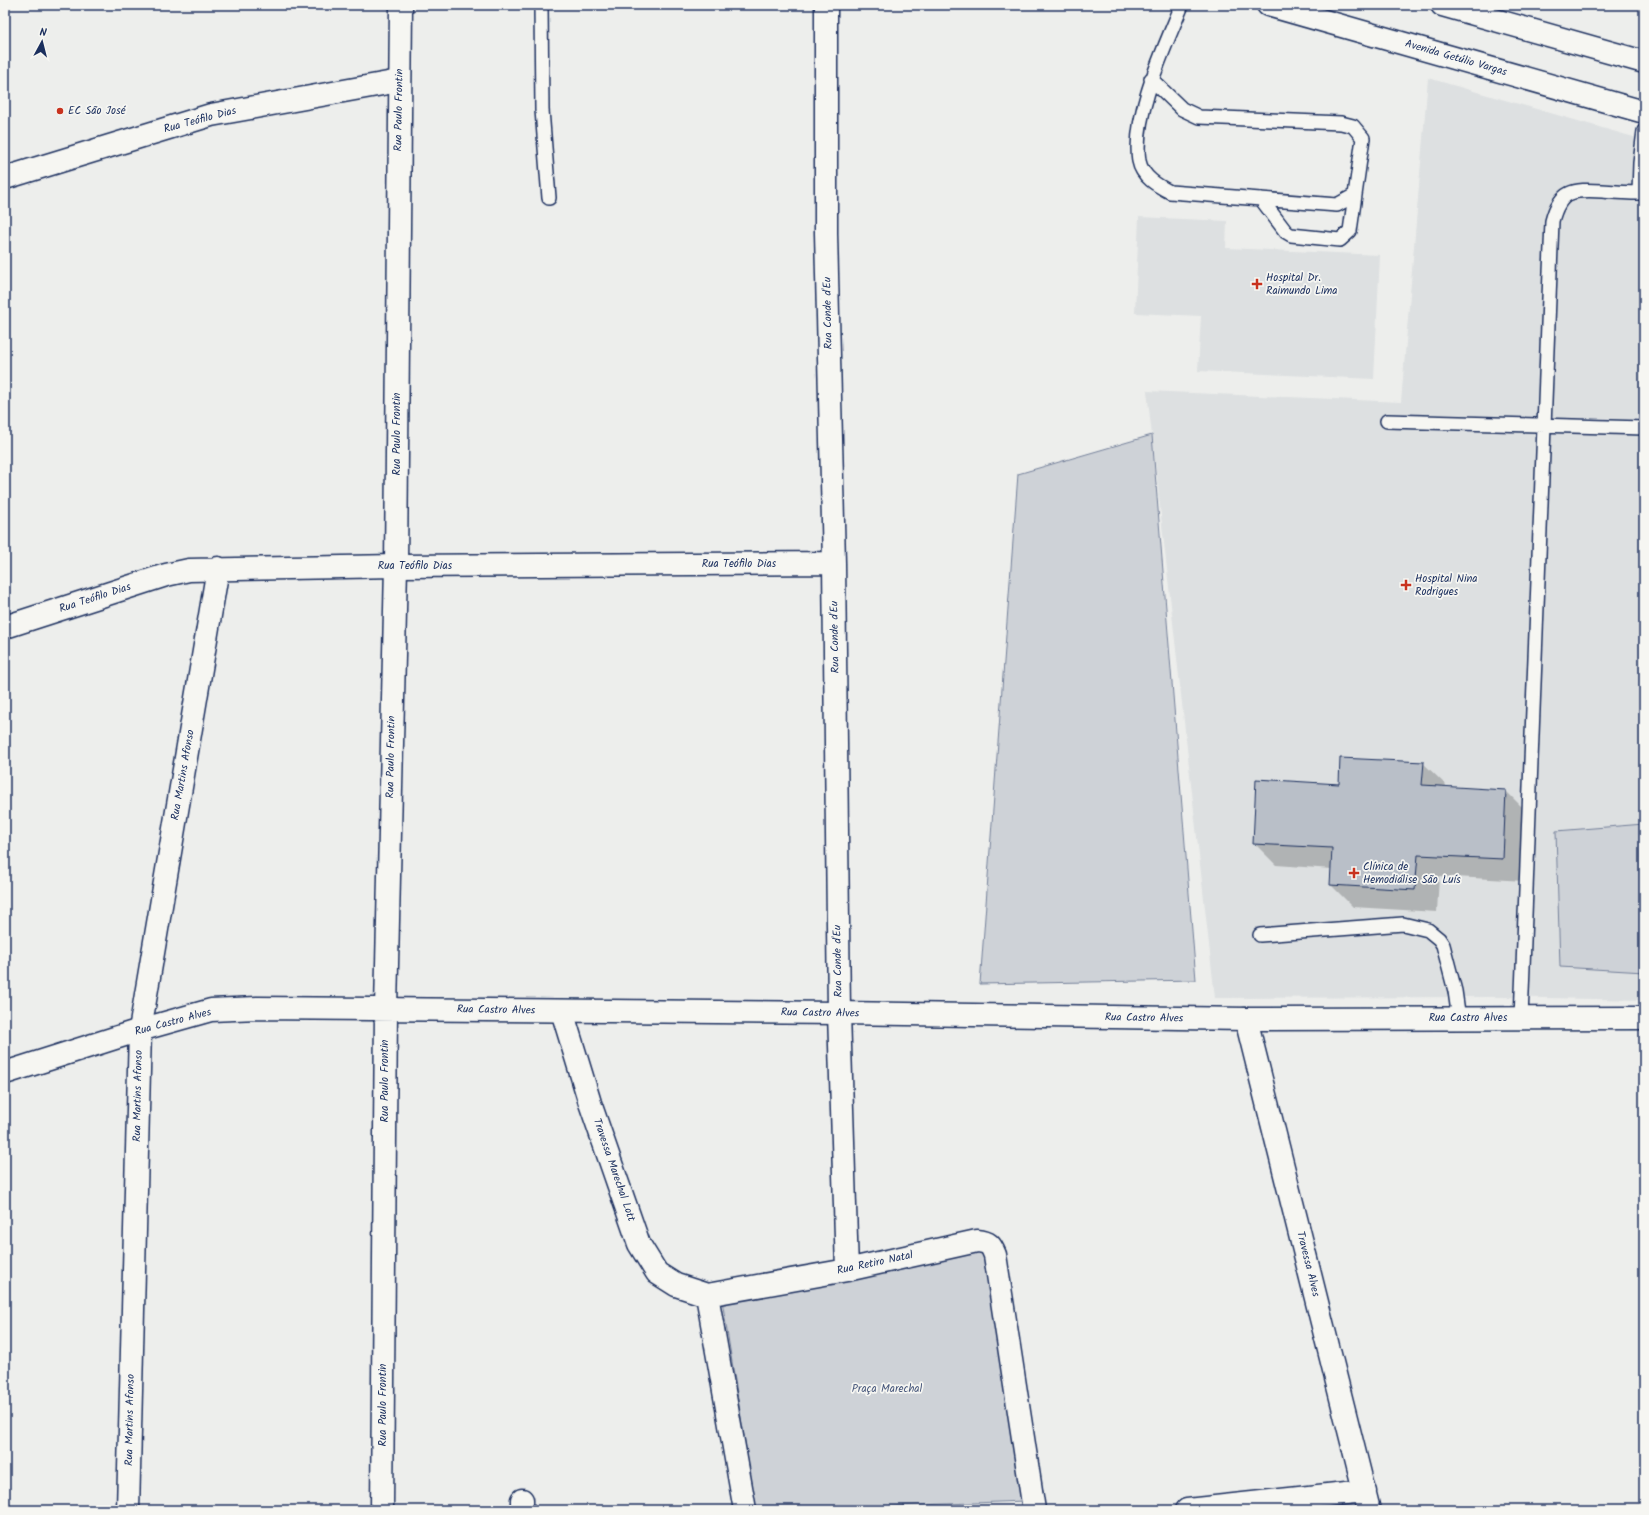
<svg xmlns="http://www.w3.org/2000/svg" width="1649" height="1515" viewBox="0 0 1649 1515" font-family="Kalam,sans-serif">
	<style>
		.built { fill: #dde0e1 }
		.green { fill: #ced2d7; stroke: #74809a }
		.shadow { fill: #0003 }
		.building { fill: #b9bfc8; stroke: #1b2f5e }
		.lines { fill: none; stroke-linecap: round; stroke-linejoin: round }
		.service-casing { stroke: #1b2f5e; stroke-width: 16 }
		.minor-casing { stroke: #1b2f5e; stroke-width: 25 }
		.tertiary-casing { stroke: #1b2f5e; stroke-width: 25 }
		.primary-casing { stroke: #1b2f5e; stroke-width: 25 }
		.service { stroke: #f6f6f2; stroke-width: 13 }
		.minor { stroke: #f6f6f2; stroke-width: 22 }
		.tertiary { stroke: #f6f6f2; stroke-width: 22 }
		.primary { stroke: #f6f6f2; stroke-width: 22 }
		.poi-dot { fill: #c8321e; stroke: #f6f6f2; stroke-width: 1.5 }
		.labels { text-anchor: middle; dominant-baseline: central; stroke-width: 3.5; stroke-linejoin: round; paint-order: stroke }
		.street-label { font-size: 11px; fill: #1b2f5e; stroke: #f6f6f2 }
		.poi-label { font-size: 11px; fill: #1b2f5e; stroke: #f6f6f2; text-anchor: start }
		.park-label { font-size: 11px; fill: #48587c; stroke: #f6f6f2 }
	</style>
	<rect width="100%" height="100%" fill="#edeeec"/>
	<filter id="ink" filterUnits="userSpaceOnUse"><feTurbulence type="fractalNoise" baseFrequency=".025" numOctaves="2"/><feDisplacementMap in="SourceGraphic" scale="8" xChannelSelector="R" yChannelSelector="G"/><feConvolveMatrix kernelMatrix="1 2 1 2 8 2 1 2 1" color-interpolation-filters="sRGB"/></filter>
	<g filter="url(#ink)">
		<path class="built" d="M1428,78l216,62v860l-143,-3 -286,1 -68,-607 254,11z
			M1139,217l88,4 -1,27 154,7 -6,124 -176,-8 3,-55 -66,-3z"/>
		<path class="green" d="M1152,435l44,545 -216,4 38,-510z
			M1644,824v148l-84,-5 -4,-136z
			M983,1251l42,250 -131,5 -48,4h-90l-34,-210z"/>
		<path class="shadow" d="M1423,763l23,22 -1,3 61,3 22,22 -4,68 -85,-5 -2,36 -84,-5 -22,-22 1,-16 -56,-4 -22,-22 86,-58z"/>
		<path class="building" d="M1340,758l84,4 -2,23 84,5 -3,69 -85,-4 -3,35 -85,-5 2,-37 -79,-4 3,-65 83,5z"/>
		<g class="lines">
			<g class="service-casing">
				<path id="service" d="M541,5l1,105 7,88
					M1151,79l31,30 17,8 142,6 12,3 10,12 -8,57 -18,10 -167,-13c-12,-6 -28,-15 -31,-31 -7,-46 26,-114 43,-156
					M1644,131l-4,32 -1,30 5,1
					M1261,199l25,33 5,3 49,5 10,-9 5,-36
					M1387,421l257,7
					M1260,935l143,-11 25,6 11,9 4,6 12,46 4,28
					M1521,1018l31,-797c8,-31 21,-32 50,-30 12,1 25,2 37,2"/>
			</g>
			<g class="minor-casing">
				<path id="minor" d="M826,5v228l8,330 5,450 8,257
					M5,178l206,-63 188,-34
					M5,627l161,-52 23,-5 207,-4 438,-3
					M562,1011l28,92 49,141 18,29 19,12 31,10 140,-25 130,-29c12,1 14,4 18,14l39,255
					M1246,1019l123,491
					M707,1295l38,215
					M522,1500v10
					M128,1510l12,-480 78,-462
					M1187,1510l178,-19"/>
			</g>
			<g class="tertiary-casing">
				<path id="tertiary" d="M5,1073l135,-43 71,-20 46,-2 582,5 407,6 398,-1
					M382,1510l4,-501 10,-443 5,-561"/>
			</g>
			<g class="primary-casing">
				<path id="primary" d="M1268,5l376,107
					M1442,5l202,57"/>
			</g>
			<use href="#service" class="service"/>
			<use href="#minor" class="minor"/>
			<use href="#tertiary" class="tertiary"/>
			<use href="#primary" class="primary"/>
		</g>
	</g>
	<g class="poi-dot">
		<circle cx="60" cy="111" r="4"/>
		<path d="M1255 278h4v4h4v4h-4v4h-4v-4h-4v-4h4z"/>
		<path d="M1404 579h4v4h4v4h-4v4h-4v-4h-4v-4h4z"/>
		<path d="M1352 867h4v4h4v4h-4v4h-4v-4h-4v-4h4z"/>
	</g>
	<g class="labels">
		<g class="street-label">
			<text transform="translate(1456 58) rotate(16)">Avenida Getúlio Vargas</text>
			<text transform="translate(399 110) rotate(-89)">Rua Paulo Frontin</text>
			<text transform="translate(200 120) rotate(-15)">Rua Teófilo Dias</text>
			<text transform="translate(828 313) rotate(-91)">Rua Conde d'Eu</text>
			<text transform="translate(397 434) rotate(-90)">Rua Paulo Frontin</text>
			<text x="739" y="564">Rua Teófilo Dias</text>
			<text x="415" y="566">Rua Teófilo Dias</text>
			<text transform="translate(95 598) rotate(-18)">Rua Teófilo Dias</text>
			<text transform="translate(835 637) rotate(-91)">Rua Conde d'Eu</text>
			<text transform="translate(391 757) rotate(-89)">Rua Paulo Frontin</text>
			<text transform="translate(183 775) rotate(-80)">Rua Martins Afonso</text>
			<text transform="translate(838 961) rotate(-91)">Rua Conde d'Eu</text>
			<text transform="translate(496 1010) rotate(1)">Rua Castro Alves</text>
			<text transform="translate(820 1013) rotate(1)">Rua Castro Alves</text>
			<text transform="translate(1144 1018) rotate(1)">Rua Castro Alves</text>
			<text x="1468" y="1018">Rua Castro Alves</text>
			<text transform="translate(173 1022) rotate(-15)">Rua Castro Alves</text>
			<text transform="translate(385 1081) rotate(-90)">Rua Paulo Frontin</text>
			<text transform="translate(138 1096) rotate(-89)">Rua Martins Afonso</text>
			<text transform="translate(614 1170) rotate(71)">Travessa Marechal Lott</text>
			<text transform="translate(875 1263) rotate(-12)">Rua Retiro Natal</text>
			<text transform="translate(1308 1264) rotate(76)">Travessa Alves</text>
			<text transform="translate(383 1405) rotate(-90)">Rua Paulo Frontin</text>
			<text transform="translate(130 1420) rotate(-89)">Rua Martins Afonso</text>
		</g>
		<g class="poi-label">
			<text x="68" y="111">EC São José</text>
			<text x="1266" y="278">Hospital Dr.<tspan x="1266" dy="13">Raimundo Lima</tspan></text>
			<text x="1415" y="579">Hospital Nina<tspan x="1415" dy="13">Rodrigues</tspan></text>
			<text x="1363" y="867">Clínica de<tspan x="1363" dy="13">Hemodiálise São Luís</tspan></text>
		</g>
		<g class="park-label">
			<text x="887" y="1389">Praça Marechal</text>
		</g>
	</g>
	<rect width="1649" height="1515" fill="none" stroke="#f6f6f2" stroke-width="20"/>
	<rect x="10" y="10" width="1629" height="1495" fill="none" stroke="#1b2f5e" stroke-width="1.5" filter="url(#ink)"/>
	<g transform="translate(42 42) rotate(7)" stroke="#f6f6f2" stroke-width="3" paint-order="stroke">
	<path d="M0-3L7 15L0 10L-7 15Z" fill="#1b2f5e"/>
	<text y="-6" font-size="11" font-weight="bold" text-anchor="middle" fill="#1b2f5e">N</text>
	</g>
</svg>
